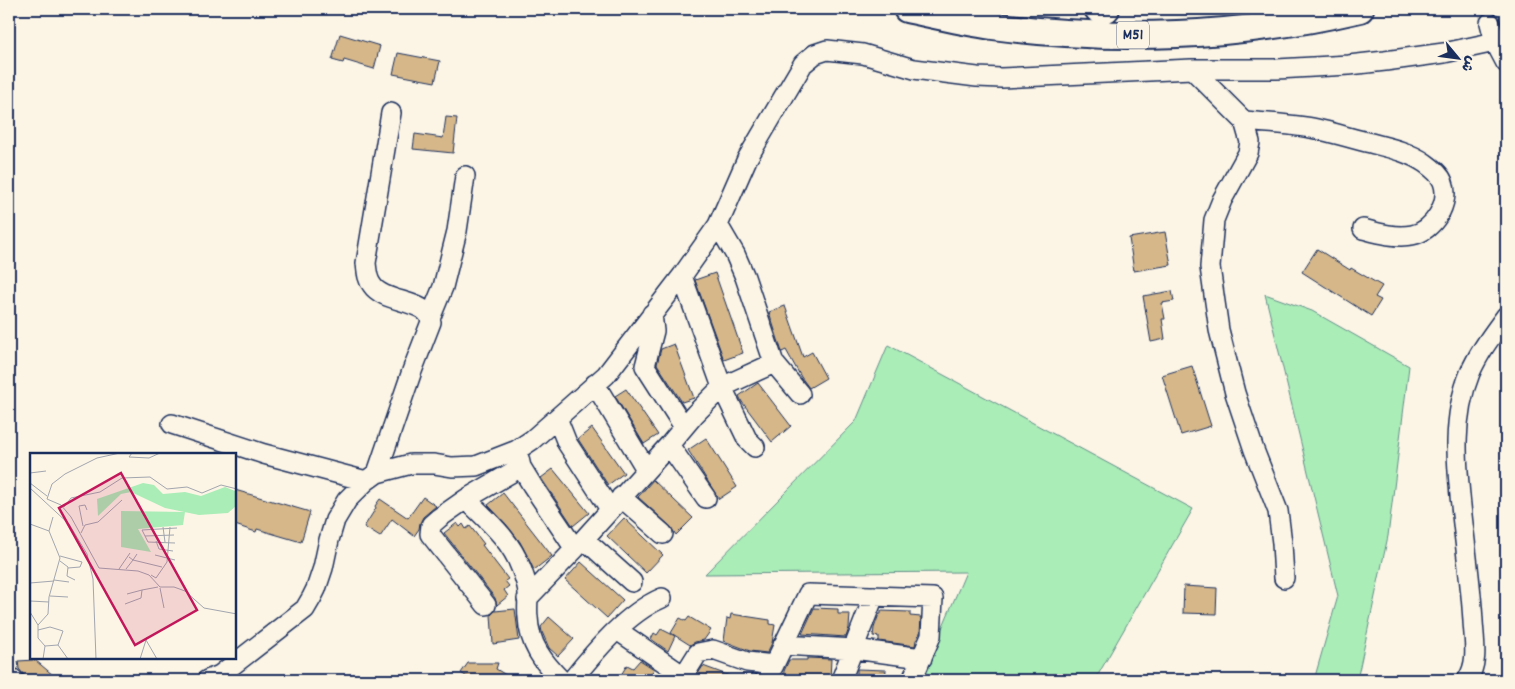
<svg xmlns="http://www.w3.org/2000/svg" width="1515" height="689" viewBox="0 0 1515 689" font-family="Dekko,'Playpen Sans Arabic',sans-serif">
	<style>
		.green { fill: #aaedb7; stroke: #628e8a }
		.building { fill: #d5b789; stroke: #1b2f5e }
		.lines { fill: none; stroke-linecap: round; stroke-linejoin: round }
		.minor-tunnel { stroke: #cfcdca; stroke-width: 19; stroke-dasharray: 19 9; stroke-linecap: butt }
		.minor-casing { stroke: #1b2f5e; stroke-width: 22 }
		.highway-casing { stroke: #1b2f5e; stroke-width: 30 }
		.minor { stroke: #fcf5e5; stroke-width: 19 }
		.highway { stroke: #fcf5e5; stroke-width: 26 }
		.labels { text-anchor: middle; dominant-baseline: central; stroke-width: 4; stroke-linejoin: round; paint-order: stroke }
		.shield { fill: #fcf5e5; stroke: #5e6a86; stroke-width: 1 }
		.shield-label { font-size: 16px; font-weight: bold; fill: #1b2f5e }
		.inset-road { fill: none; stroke: #a2a6af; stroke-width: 1 }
		.view { fill: #c2185b; fill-opacity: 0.15; stroke: #c2185b; stroke-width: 2.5 }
		.inset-edge { fill: none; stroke: #1b2f5e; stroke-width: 2.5 }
	</style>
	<rect width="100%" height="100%" fill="#fcf5e5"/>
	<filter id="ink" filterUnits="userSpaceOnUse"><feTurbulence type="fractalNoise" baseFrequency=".02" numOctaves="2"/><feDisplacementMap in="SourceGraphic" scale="10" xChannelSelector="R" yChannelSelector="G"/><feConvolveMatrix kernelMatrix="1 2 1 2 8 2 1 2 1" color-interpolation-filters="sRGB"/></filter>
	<g filter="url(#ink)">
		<path class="green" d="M1265,294l47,17 97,55 -21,170 -31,144h-43l24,-84z
			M888,345l305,164 -98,171h-175l46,-108 -261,2 151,-153z"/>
		<path class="building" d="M340,34l40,12 -6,23 -30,-9 -1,3 -11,-3z
			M398,53l42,8 -5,21 -42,-8z
			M446,117l11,1 -4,35 -40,-4 2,-15 28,4z
			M1165,232l6,33 -37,6 -5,-33z
			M1317,249l33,21 1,-2 31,18 -7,11 6,3 -10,16 -69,-44z
			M715,273l28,80 -19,7 -29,-80z
			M1172,291l2,10 -12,2 3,16h-3l3,20 -14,3 -8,-46z
			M785,306l18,51 9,-5 14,26 -17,10 -8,-11 -15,-27 -4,2 -13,-40z
			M674,344l20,54 -12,4 -25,-38 4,-15z
			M1192,366l19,60 -30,9 -19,-60z
			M758,383l33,43 -19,16 -30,-40 -3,-6z
			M626,389l32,46 -14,9 -29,-48z
			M592,428l32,45 -16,12 -30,-46z
			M706,438l31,49 -18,12 -31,-49z
			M553,469l36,44 -16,13 -32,-48z
			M653,480l40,38 -17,17 -6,-9 -32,-29z
			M235,490l75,22 -9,30 -44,-13 -1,3 -21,-7z
			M503,493l49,63 -18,14 -14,-28 -14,-18 -18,-19z
			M423,497l13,9 -13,11 -3,6 -1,6 -5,7 -22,-17 -12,18 -16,-10 12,-19 -1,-2 5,-7 28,19z
			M624,518l39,37 -17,18 -39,-37z
			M457,523l3,4 3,-3 3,5 4,-3 14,18 -2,1 26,34 -3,2 4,5 -5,4 4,6 -11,9 -2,-7 -51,-65z
			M581,562l42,38 -16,18 -42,-38z
			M1184,586l33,2 -1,26 -33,-1z
			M814,608l24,1v5h12l-1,14 -3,9 -44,-3z
			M515,609l4,31 -26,4 -2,-29 4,-4z
			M881,611l29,1v4l11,1 -1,16 -4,7 -1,6 -36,-5v-4l-6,-1 1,-8 5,-14h2z
			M731,614l39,6v4l5,1 -3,18 -5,10 -17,-2 -26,-10 3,-23 3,1z
			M549,617l25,22 -16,17 -9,-8 -7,-16 -1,-5z
			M689,617l22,13 -7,10 -9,2 -5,3 -19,-12 9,-15 6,3z
			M661,629l14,7 -7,15 -17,-12 3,-6 3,2z
			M807,658l24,1 -1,21h-47l1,-9 5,-11h18z
			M35,660l24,20h-29l-2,-2 -3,1 -1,-4 -5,-6 -1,-8z
			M640,660l14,9 -6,11h-30l9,-15 6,3z
			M468,663h30l-2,6 18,11h-42l-11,-7z
			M703,666l35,13 -1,1h-43z
			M857,669l29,1 -1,10h-28z"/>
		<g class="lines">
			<path class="minor-tunnel" d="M1487,9l3,14"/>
			<g class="minor-casing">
				<path id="minor" d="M1490,23l5,19 11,21
					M1192,69l52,52 6,21 -2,11 -26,47 -8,20 -4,47 9,63 16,63 19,57 24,61 4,32 2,35
					M1244,121c20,2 41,3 61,6 22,3 44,11 66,16 19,5 38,9 54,20 7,5 15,11 18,19 8,21 -10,49 -31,53 -17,3 -34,-2 -49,-6
					M718,225l17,29 10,23 29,86 26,31
					M682,276l40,111 52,-24
					M652,314l2,17 -9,35 39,61
					M431,316l12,-29 14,-56 8,-55
					M595,384l51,85
					M557,418l10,25 43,66
					M172,424l92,30 102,27
					M669,445l37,53
					M518,454l3,13 11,18 43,64
					M521,467l-55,32c21,21 45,41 55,69 3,8 7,18 7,26 0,8 -1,16 0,23 1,27 15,45 33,63
					M377,473l35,-102 19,-49c-2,-23 -47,-18 -59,-37 -5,-6 -5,-14 -6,-22l25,-150
					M621,497l42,37
					M466,499l-27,19 -8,7 -1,9 56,71
					M584,539l48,43
					M527,599l48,-50 94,-104 26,-31 27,-27 25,52 8,8
					M617,630l67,46
					M783,645l71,4 68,9
					M9,676l5,4
					M207,680l13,-5 85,-66 7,-12 4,-8 7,-21 6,-28 6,-20 12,-20 19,-19 11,-8 34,-9h23l18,3 24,-1 41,-16 15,-10 74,-65 76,-99 36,-51 29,-66 56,-95 12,-10 12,-4 36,4 51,15 63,8 24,1 191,-9h85l72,-4 36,-4 59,-8 51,-11 11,-5
					M572,680c23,-29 55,-67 90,-82
					M681,680l17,-27 15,-3 34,12 27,3
					M765,680l9,-15 34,-71 125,4 -2,38 -19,44
					M841,680l33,-84
					M1467,680c12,-17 7,-39 6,-59 -2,-35 -7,-70 -11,-106 -5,-47 -11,-96 8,-142 9,-21 23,-39 36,-57"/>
			</g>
			<g class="highway-casing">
				<path id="highway" d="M907,9c28,6 57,13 86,17 121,16 248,11 367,-17
					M1098,9h8"/>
			</g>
			<use href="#minor" class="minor"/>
			<use href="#highway" class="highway"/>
		</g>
	</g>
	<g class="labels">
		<rect class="shield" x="1117" y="21.5" width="32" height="27" rx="4"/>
		<g class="shield-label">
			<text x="1133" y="35">M51</text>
		</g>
	</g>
	<g transform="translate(30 453)">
		<rect width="206" height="206" fill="#fcf5e5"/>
		<path d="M113,30l11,2 9,9 22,-2 16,4 24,-9 10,4 1,15 -8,7 -29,2 -34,-7 -34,-16 -10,2 -23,22 -1,-17zM91,58l64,1 -2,13 -45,4 13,23 -30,-5z" fill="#aaedb7"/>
		<path class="inset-road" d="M102,0l-3,4 20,1 11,-5M0,20l16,-2M0,30l17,13M0,35l39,36 18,30 6,25 3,80M17,46l14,6 10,12 28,51 39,3 11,4 11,12h14l11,4 19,17 33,6M17,46l5,-15 13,-10 32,-16 23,-5M34,54l7,-9 29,-6 22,-14 28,-1 17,12 20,-2 15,6 19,-8 16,4M0,71l19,7M53,73l-4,-20 6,-1 2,5M133,74l2,15M51,80l4,-8 13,-3 24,-22M115,83l29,-1M126,88l3,8 14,2M145,90l-27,-1 -6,-12 35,-2M107,101l-4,6 29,7M125,102l20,5M30,103l22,6 -2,5 -12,1M30,108l8,6 -1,9 8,4M89,116l11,-16M96,116l7,-9 -4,-3M121,122l5,3 11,-16 3,-35M24,127l15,2M0,130l24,-2M130,135l4,20M97,141l15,-4M20,143l18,1M0,148l19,1M95,151l16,-6 1,-8 16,-3M0,159l8,13v13l7,8 -2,13M8,172l10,-11 1,-17 11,-39 -11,-27 4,-14M8,177l12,-3 13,4 -5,14M116,187l11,19M15,193l13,-1 10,14M110,206l7,-22"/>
		<path class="view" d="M91,20l76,137 -62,35 -76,-137z"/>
		<rect width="206" height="206" class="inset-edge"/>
	</g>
	<rect width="1515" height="689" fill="none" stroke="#fcf5e5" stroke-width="30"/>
	<rect x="15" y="15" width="1485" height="659" fill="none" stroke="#1b2f5e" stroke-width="2" filter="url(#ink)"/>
	<g transform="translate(1458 58) rotate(119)" stroke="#fcf5e5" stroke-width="4" paint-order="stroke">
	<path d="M0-4L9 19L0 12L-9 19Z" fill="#1b2f5e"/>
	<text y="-8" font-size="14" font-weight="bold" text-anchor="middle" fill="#1b2f5e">ش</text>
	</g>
</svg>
